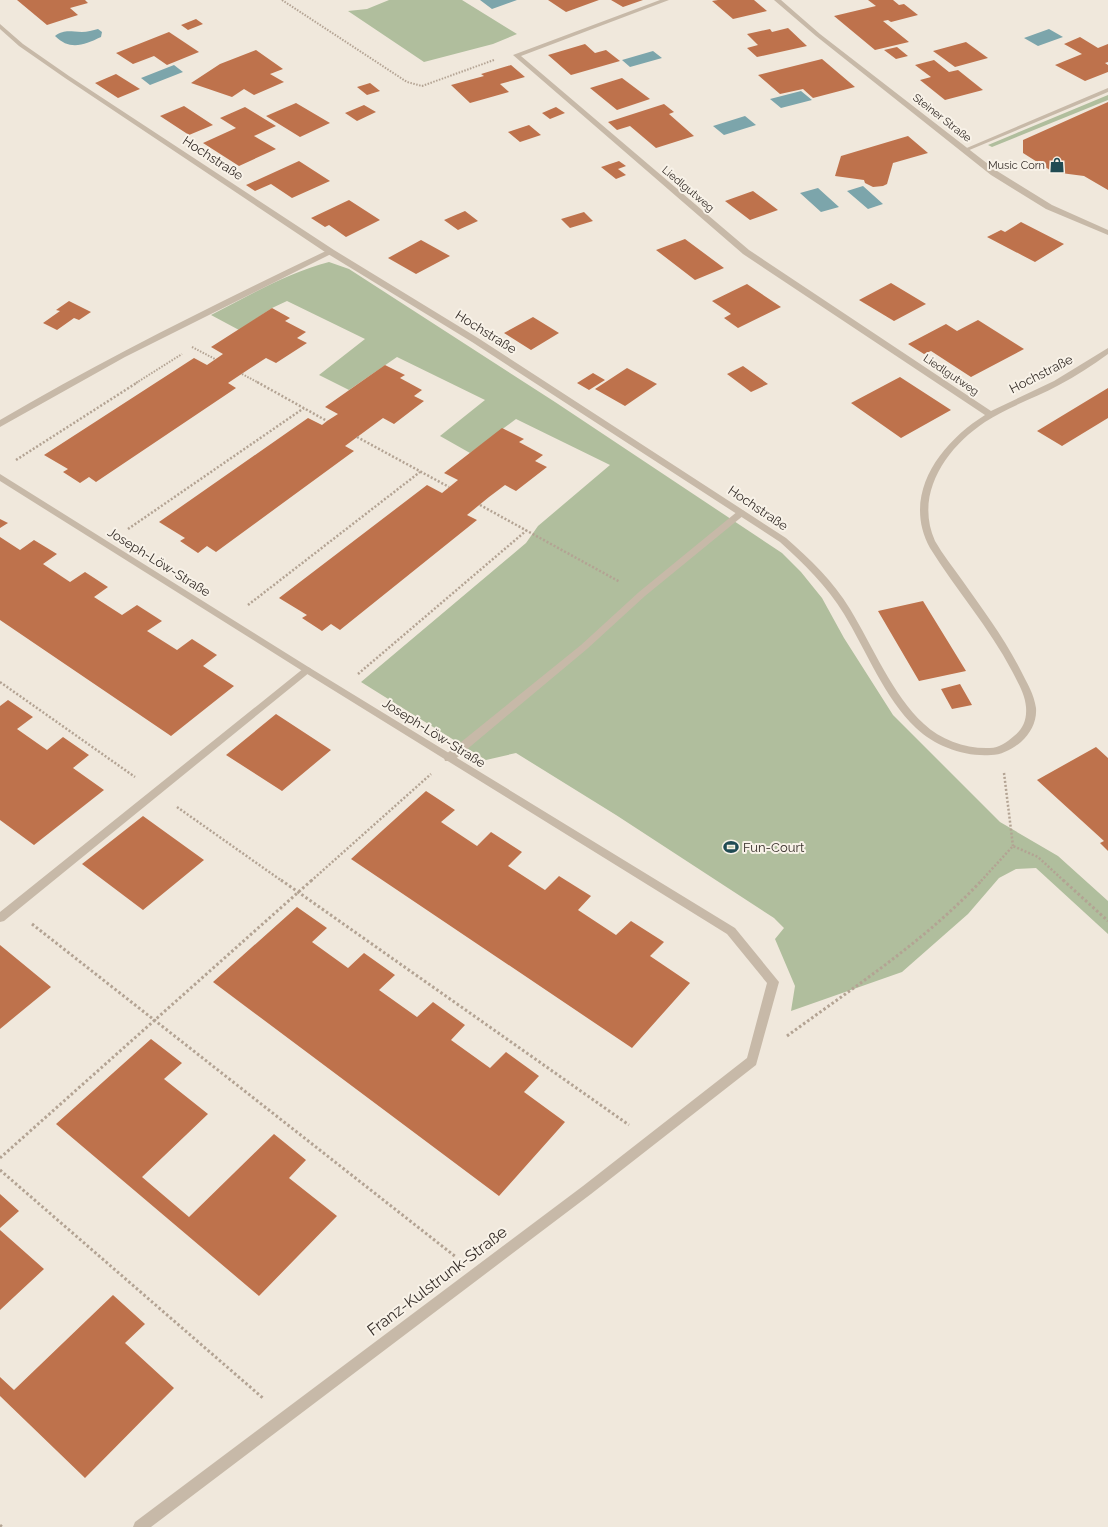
<svg xmlns="http://www.w3.org/2000/svg" width="1108" height="1527" viewBox="0 0 1108 1527" font-family="Raleway,sans-serif">
	<style>
		.green { fill: #b0be9d }
		.water { fill: #7ca5ab }
		.building { fill: #be724c }
		.lines { fill: none; stroke-linecap: round; stroke-linejoin: round }
		.path-far2 { stroke: #b3a393; stroke-width: 2; stroke-dasharray: 1.5 1.5; stroke-linecap: butt }
		.path-far1 { stroke: #b3a393; stroke-width: 2.5; stroke-dasharray: 2 2; stroke-linecap: butt }
		.path { stroke: #b3a393; stroke-width: 3; stroke-dasharray: 2.5 2.5; stroke-linecap: butt }
		.service { fill: #c7b9a8; fill-rule: evenodd }
		.minor { fill: #c7b9a8; fill-rule: evenodd }
		.tertiary { fill: #c7b9a8; fill-rule: evenodd }
		.labels { text-anchor: middle; dominant-baseline: central; stroke-width: 4; stroke-linejoin: round; paint-order: stroke }
		.far-street-label { font-size: 11px; fill: #352d28; stroke: #f8f2e8 }
		.far-poi-label { font-size: 11px; fill: #352d28; stroke: #f8f2e8; text-anchor: end }
		.street-label { font-size: 13px; fill: #352d28; stroke: #f8f2e8 }
		.poi-label { font-size: 13px; fill: #352d28; stroke: #f8f2e8; text-anchor: start }
		.near-street-label { font-size: 16px; fill: #352d28; stroke: #f8f2e8 }
	</style>
	<rect width="100%" height="100%" fill="#f0e8dc"/>
	<path class="green" d="M389,0h73l55,34 -24,10 -69,18 -76,-51 19,-2z
		M1108,95v5l-116,47 -4,-2z
		M329,262l20,7 206,133 227,151 19,19 21,26 22,40 49,77 107,107 58,34 50,45v33l-72,-66 -20,1 -17,9 -31,36 -66,58 -111,39 4,-25 -20,-47 9,-11 -10,-10 -158,-103 -100,-62 -30,7 -125,-78 165,-139 12,-17 72,-61 -94,-46 -46,34 -30,-17 45,-36 -88,-43 -48,33 -30,-15 46,-36 -78,-38 -15,7 -33,22 -28,-15c39,-20 76,-42 118,-53z"/>
	<path class="water" d="M480,0h37l-25,9z
		M98,29l4,3 -1,5c-17,8 -31,14 -46,-1 10,-7 15,-4 27,-4 5,0 11,-2 16,-3z
		M1049,29l14,8 -25,9 -14,-8z
		M653,51l9,7 -32,9 -8,-7z
		M174,65l9,7 -33,13 -9,-7z
		M801,91l11,9 -31,8 -11,-9z
		M745,116l11,9 -32,10 -11,-9z
		M863,186l20,18 -15,5 -21,-18z
		M818,188l21,19 -18,5 -21,-19z"/>
	<path class="building" d="M17,0h68l3,3 -18,5 8,7 -31,10z
		M548,0h51l-33,12z
		M611,0h32l-20,7z
		M718,0h36l13,11 -34,8 -21,-18z
		M868,0h25l6,5 5,-1 14,11 -27,7 -3,-2 -5,1 26,21 -34,8 -41,-34 42,-10z
		M196,19l7,5 -15,6 -7,-5z
		M788,28l19,18 -50,11 -10,-9 11,-3 -11,-11 23,-5 2,3z
		M169,32l30,20 -32,13 -13,-9 -21,8 -17,-11z
		M1080,37l18,11 10,-4v18l-3,1 3,2v7l-23,9 -30,-16 27,-11 -18,-10z
		M966,42l22,16 -33,9 -22,-16z
		M585,44l10,9 11,-3 14,11 -49,14 -23,-20z
		M897,47l11,9 -12,3 -12,-9z
		M256,50l27,19 -13,5 14,8 -30,13 -10,-6 -12,8 -41,-14 29,-19z
		M822,59l33,28 -42,11 -10,-9 -23,5 -22,-19z
		M934,60l15,12 9,-2 25,20 -38,10 -25,-20 11,-3 -16,-12z
		M511,65l14,12 -25,7 9,8 -39,11 -19,-18 33,-9 -3,-2z
		M116,74l24,15 -22,9 -23,-15z
		M622,78l28,21 -33,11 -27,-22z
		M370,83l10,8 -13,4 -10,-8z
		M1108,102v88l-24,-14 -31,-4 -30,-19v-13z
		M296,103l34,20 -30,14 -34,-21z
		M664,104l10,8 -5,2 25,22 -38,12 -26,-22 -13,4 -9,-8z
		M364,105l12,7 -19,9 -12,-8z
		M184,106l29,19 -24,10 -29,-19z
		M245,107l31,19 -22,10 22,13 -37,17 -36,-23 33,-15 -16,-10z
		M556,107l9,6 -15,6 -8,-6z
		M529,125l12,10 -21,7 -12,-10z
		M908,136l20,17 -35,10 -6,21 -4,2 -10,1 -8,-4 -1,-3 -29,-4 6,-20z
		M299,161l31,20 -38,17 -21,-14 -16,7 -9,-6z
		M619,161l7,5 -8,3 8,6 -10,4 -15,-12z
		M753,191l25,19 -28,10 -25,-19z
		M349,200l31,20 -34,17 -17,-12 -4,2 -14,-9z
		M465,211l13,10 -20,9 -14,-10z
		M584,212l9,9 -23,7 -9,-9z
		M1021,222l43,22 -29,18 -48,-25 14,-7 4,2z
		M685,239l39,29 -29,12 -39,-30z
		M421,240l29,16 -34,18 -28,-16z
		M891,283l35,21 -32,17 -35,-21z
		M747,284l34,23 -43,21 -14,-10 7,-4 -19,-13z
		M69,301l22,11 -12,8 -5,-2 -17,12 -14,-7 17,-12 -4,-1z
		M272,308l18,10 -5,3 21,11 -9,6 10,5 -31,20 -10,-5 -17,11 -21,14 8,5 -140,94 -7,-5 -9,6 -17,-11 5,-3 -24,-14 150,-97 13,7 16,-11 -12,-7z
		M533,317l26,16 -28,17 -27,-17z
		M978,320l46,29 -53,28 -40,-26 -7,3 -16,-10 38,-20 11,7z
		M385,365l20,10 -5,3 22,12 -8,6 10,5 -30,23 -11,-6 -38,28 9,5 -138,101 -9,-6 -9,7 -18,-12 5,-3 -26,-16 149,-104 14,7 5,-4 11,-7 -13,-7z
		M743,366l25,18 -17,8 -24,-18z
		M627,368l30,16 -32,22 -30,-17z
		M593,373l12,7 -16,10 -12,-7z
		M900,377l51,33 -50,28 -50,-35z
		M1108,388v30l-46,28 -25,-15z
		M502,428l22,11 -5,3 24,13 -8,6 12,6 -31,24 -11,-6 -16,12 -22,18 10,5 -137,110 -9,-6 -9,7 -20,-13 5,-3 -28,-17 148,-113 15,8 16,-13 -14,-7z
		M0,519l8,4 -8,5z
		M0,537l20,13 14,-10 23,14 -14,10 27,18 15,-10 23,15 -14,10 28,18 15,-10 25,16 -15,10 30,19 15,-11 25,16 -14,11 31,20 -63,50 -171,-116z
		M923,601l43,70 -47,10 -41,-70z
		M960,684l12,21 -20,4 -11,-20z
		M8,700l25,17 -16,12 30,21 16,-13 26,18 -16,13 31,22 -70,55 -34,-25v-114z
		M276,714l55,36 -49,41 -56,-36z
		M1096,747l12,11v93l-8,-8 4,-2 -67,-61z
		M426,791l29,19 -14,12 36,24 14,-14 31,20 -14,14 37,24 14,-14 32,20 -13,14 38,25 15,-14 33,21 -14,14 40,27 -58,65 -281,-189z
		M143,816l61,44 -61,50 -61,-46z
		M297,907l30,21 -15,14 36,26 16,-15 31,22 -16,15 38,27 16,-15 32,23 -14,15 39,28 16,-16 33,24 -15,16 41,30 -66,74 -286,-214z
		M0,945l51,42 -51,42z
		M151,1039l31,24 -18,16 44,35 -66,63 47,40 85,-83 32,26 -17,18 48,38 -78,80 -203,-172z
		M0,1194l19,17 -19,17z
		M0,1230l44,39 -44,41z
		M113,1295l32,29 -20,19 49,45 -89,90 -85,-82v-19l14,13z"/>
	<g class="lines">
		<path class="path-far2" d="M282,0l125,82 15,4 72,-26
			M192,347l23,12
			M242,374l17,9
			M136,383l46,-29"/>
		<path class="path-far1" d="M257,382l70,39
			M357,437l92,50
			M16,460l122,-78
			M480,505l140,77
			M128,529l176,-121
			M248,605l172,-133
			M358,674l169,-144
			M0,682l135,95
			M1004,773l9,73
			M177,807l105,74
			M311,881l120,-107
			M981,881l32,-35 25,11 26,24"/>
		<path class="path" d="M281,880l348,245
			M1063,880l45,41
			M32,924l424,333
			M787,1036c67,-49 138,-95 195,-156
			M0,1158l312,-278
			M0,1170l264,229
			M0,1525l2,2"/>
		<path class="service" d="M328,250h3l4,2 -210,105 -125,70v-7c106,-62 217,-117 328,-170z
			M741,510l3,1 1,2 -1,2 -99,81 -58,53 -134,112h-8l-1,-3 1,-3 136,-110 58,-53 99,-81z
			M307,667l3,1 2,2 -2,2 -306,249 -4,1v-10l304,-244z"/>
		<path class="minor" d="M660,0h9l-148,56 228,194 242,161 63,-30 54,-33v6c-15,11 -32,22 -49,31 -24,13 -51,22 -74,37 -39,26 -71,72 -50,119 8,14 18,26 27,39 21,30 43,59 59,91 6,12 13,23 15,37 1,13 -5,25 -15,34 -9,7 -19,13 -30,13 -27,2 -56,-9 -75,-27 -31,-29 -50,-78 -72,-114 -17,-28 -40,-50 -64,-72l-308,-200 -144,-88 -263,-176 -46,-32 -19,-17v-5l23,20 46,32 265,174 144,88 308,200c25,22 47,43 64,71 22,36 43,87 74,115 17,16 42,25 66,24 9,0 17,-6 24,-12 9,-7 13,-16 12,-29 -1,-13 -8,-24 -14,-36 -23,-44 -56,-81 -82,-123 -29,-53 10,-105 55,-133l-242,-161 -230,-199z
			M1108,88v4l-141,59 -5,-1z
			M0,474l310,194 425,260 44,54 -23,83 -165,129 -440,333h-18l2,-5 448,-336 164,-128 20,-75 -40,-49 -423,-262 -304,-191z"/>
		<path class="tertiary" d="M774,0h7l39,34 177,137 55,34 56,25v5l-62,-26 -55,-34 -175,-139z"/>
	</g>
	<defs>
		<g id="shop-bare" transform="scale(1.2)"><path d="M-5-2.5h2.3a2.7 3.5 0 0 1 5.4 0H5L5.5 6h-11ZM-1.5-2.5h3a1.5 2.3 0 0 0-3 0Z" fill="#204b53" stroke="#f8f2e8" stroke-width="2.5" paint-order="stroke"/></g>
		<g id="stadium-bare" transform="scale(1.2)"><path d="M0-5a6.5 5 0 1 0 0 10a6.5 5 0 1 0 0-10ZM-3.5-1.8h7v3.6h-7Z" fill="#204b53" stroke="#f8f2e8" stroke-width="2.5" paint-order="stroke"/></g>
	</defs>
	<g fill-rule="evenodd">
		<use href="#shop-bare" x="1057" y="165"/>
		<use href="#stadium-bare" x="731" y="847"/>
	</g>
	<g class="labels">
		<g class="far-street-label">
			<text transform="translate(942 118) rotate(38)">Steiner Straße</text>
			<text transform="translate(688 189) rotate(40)">Liedlgutweg</text>
			<text transform="translate(951 375) rotate(34)">Liedlgutweg</text>
		</g>
		<g class="far-poi-label">
			<text x="1045" y="165">Music Corn</text>
		</g>
		<g class="street-label">
			<text transform="translate(213 158) rotate(33)">Hochstraße</text>
			<text transform="translate(486 332) rotate(32)">Hochstraße</text>
			<text transform="translate(1041 374) rotate(-27)">Hochstraße</text>
			<text transform="translate(758 508) rotate(34)">Hochstraße</text>
			<text transform="translate(159 562) rotate(32)">Joseph-Löw-Straße</text>
			<text transform="translate(434 733) rotate(32)">Joseph-Löw-Straße</text>
		</g>
		<g class="poi-label">
			<text x="743" y="847">Fun-Court</text>
		</g>
		<g class="near-street-label">
			<text transform="translate(437 1281) rotate(-37)">Franz-Kulstrunk-Straße</text>
		</g>
	</g>
</svg>
